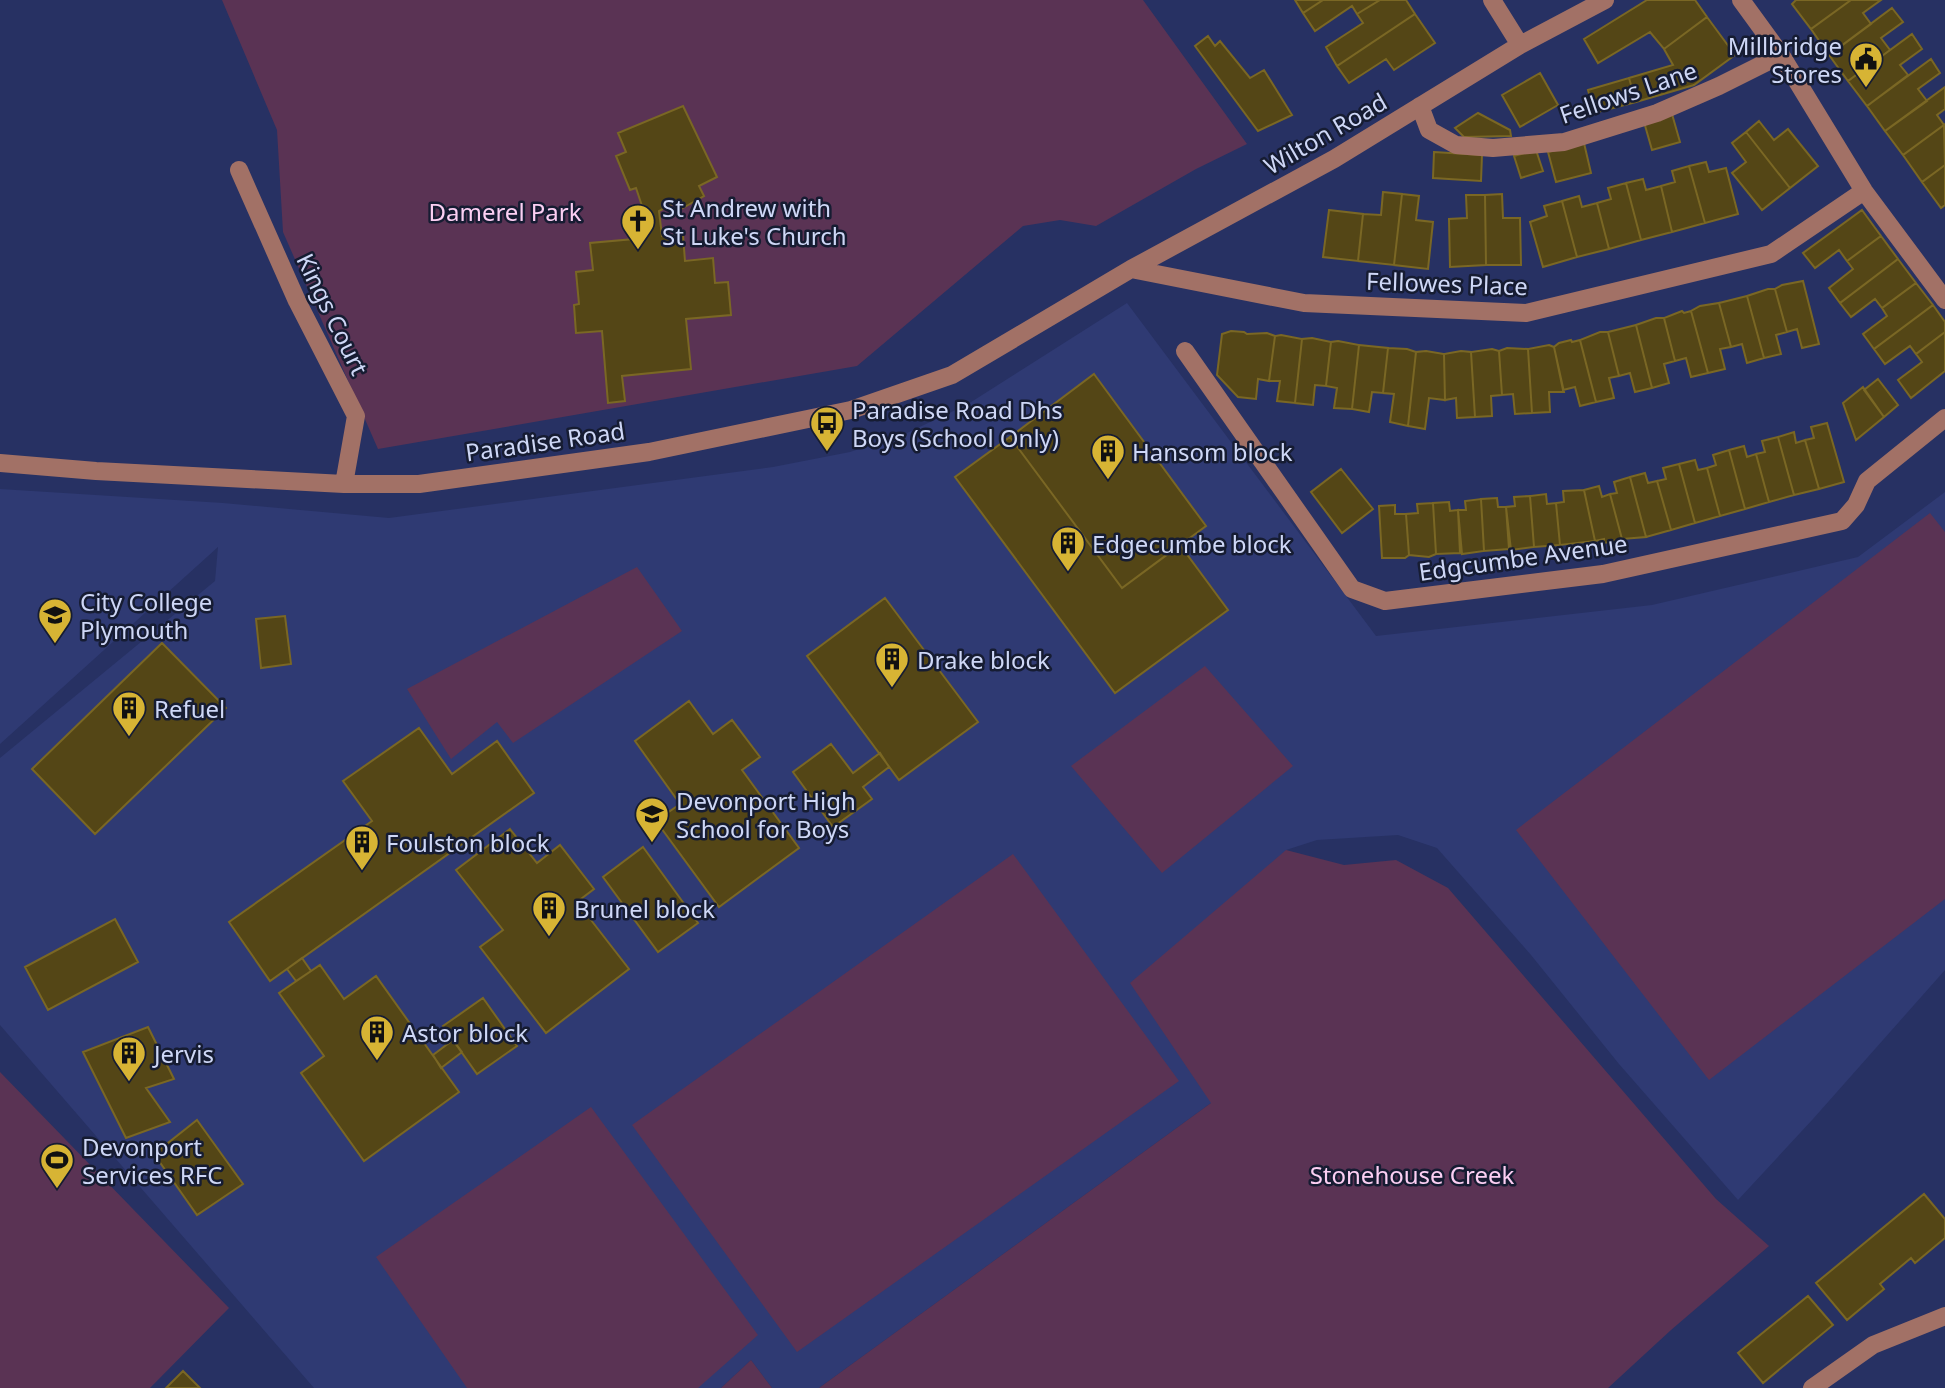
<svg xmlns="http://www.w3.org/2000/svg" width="1945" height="1388" viewBox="0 0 1945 1388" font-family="'Noto Sans',sans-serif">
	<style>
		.built { fill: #2f3a73 }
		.green { fill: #5a3354 }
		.building { fill: #544616; stroke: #7a6724; stroke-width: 2 }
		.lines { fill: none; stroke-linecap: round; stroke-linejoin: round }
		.minor { stroke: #a27166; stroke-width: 18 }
		.labels { text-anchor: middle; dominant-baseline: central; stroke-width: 5; stroke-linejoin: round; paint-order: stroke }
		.poi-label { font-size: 24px; fill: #ced7f6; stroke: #161c32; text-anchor: start }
		.street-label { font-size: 24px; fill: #ced7f6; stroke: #161c32 }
		.park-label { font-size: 24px; fill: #fccff3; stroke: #161c32 }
	</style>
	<rect width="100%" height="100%" fill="#273163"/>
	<path class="built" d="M1127,303l249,333 276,-31 206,-48 87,-65v478l-132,149 -75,81 -119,-136 -88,-109 -94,-107 -39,-13 -81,5 -31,10 -75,253 -392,285h-47l-21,-28 -30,28h-407l-314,-363v-267l215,-177 3,-34 -218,197v-255l223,14 166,15 384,-51 77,-15 55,-18 63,-30z"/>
	<path class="green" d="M222,0h921l104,144 -51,25 -100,57 -36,-6 -37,6 -166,140 -479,83 -95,-217 -6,-102z
		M1930,513l15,19v367l-236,181 -193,-250z
		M637,567l45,64 -169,112 -16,-21 -46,37 -44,-70z
		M1205,666l88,100 -131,107 -91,-107z
		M1286,850l58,15 52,-5 52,28 268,311 53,47 -98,84 -63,58h-789l392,-285 -81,-120z
		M1013,854l166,227 -382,271 -165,-227z
		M0,1072l229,236 -79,80h-150z
		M591,1107l167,228 -60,53h-231l-91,-131z
		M751,1360l21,28h-51z"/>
	<path class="building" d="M1295,0h28l-20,13z
		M1323,0h57l-23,14 -5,-8 -37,25 -12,-18z
		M1380,0h26l9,14 -78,52 -11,-19 37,-24 -6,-9z
		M1647,0h48l12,17 -43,32 -14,-17 -52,31 -14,-24z
		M1796,0h55l-40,29 -19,-25z
		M1851,0h30l-18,13 8,11 -42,31 -18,-26z
		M1892,8l11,14 -22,16 9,12 -42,31 -19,-26z
		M1415,14l20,29 -41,27 -8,-11 -37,24 -12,-17z
		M1707,17l28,38 -41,30 -58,17 -7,-24 44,-13 -9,-16z
		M1912,34l10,15 -22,16 8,10 -41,31 -19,-25z
		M1208,36l7,10 5,-5 30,37 14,-8 28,45 -34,16 -63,-85z
		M1931,59l9,14 -22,16 9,12 -42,30 -18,-25z
		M1540,73l18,32 -38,22 -18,-32z
		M1629,78l7,24 -42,11 -6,-23z
		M1945,87v22l-8,6 7,10 -41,30 -18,-24z
		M683,106l34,71 -18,9 5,10 -23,13 -5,-7 -17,9 3,25 21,-1 2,26 28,-3 2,25 13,-1 3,33 -45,4 5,50 -69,7 3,25 -17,2 -6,-72 -26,2 -2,-28 5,-1 -3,-32 17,-2 -3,-27 55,-5 -2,-29 -7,-21 -6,2 -14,-34 10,-4 -8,-19z
		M1478,113l32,17 1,6 -47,1 -9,-9z
		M1672,114l8,28 -28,8 -8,-28z
		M1759,121l15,19 14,-11 30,37 -28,22 -44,-56z
		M1944,125l1,40 -23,17 -19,-27z
		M1746,132l44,56 -28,22 -30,-37 14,-11 -14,-19z
		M1584,143l7,30 -35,9 -8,-30z
		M1536,150l7,21 -22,7 -7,-22z
		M1434,152l48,3 -1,26 -48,-3z
		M1706,162l3,10 17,-4 12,46 -33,9 -16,-57z
		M1945,165v40l-4,3 -19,-26z
		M1689,166l16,57 -33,9 -11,-46 14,-4 -3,-11z
		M1643,179l3,11 15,-4 11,46 -31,8 -15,-57z
		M1626,183l15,57 -32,9 -12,-46 14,-4 -3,-11z
		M1383,192l19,2 -8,71 -36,-4 5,-47 18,1z
		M1402,194l17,2 -3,24 17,2 -5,47 -34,-4z
		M1502,194l1,24h17l1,47h-35l-1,-70z
		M1466,195h19l1,70 -36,2 -1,-48 18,-1z
		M1579,196l3,11 15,-4 12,46 -32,8 -15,-56z
		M1562,201l15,56 -34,10 -13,-45 17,-6 -3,-10z
		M1329,210l34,4 -5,47 -35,-4z
		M1862,210l19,26 -34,25 -8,-11 -24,18 -12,-15z
		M1881,236l17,23 -58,44 -11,-15 24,-19 -6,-8z
		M1898,259l18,24 -34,25 -7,-9 -24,18 -11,-14z
		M1803,281l16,63 -17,4 -5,-19 -10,3 -12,-43 7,-4z
		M1916,283l17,22 -59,44 -11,-15 24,-18 -5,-8z
		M1768,289h7l12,43 -11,3 5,19 -17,4 -17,-62z
		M1747,296l17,62 -17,5 -5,-19 -11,3 -12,-44z
		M1719,303l12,44 -11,2 5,20 -17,4 -17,-62 9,-5z
		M1933,305l12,17v10l-29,22 -6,-8 -25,18 -11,-15z
		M1682,311l2,2 7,-2 17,62 -17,4 -5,-19 -11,3 -11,-43z
		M1656,318h8l11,43 -11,3 5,19 -17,5 -16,-63z
		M1636,325l16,63 -17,4 -5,-19 -11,3 -11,-44z
		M1231,331l13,1 3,2 20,-1 8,3 -6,45 -11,-2 -2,20 -18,-2 -21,-22 5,-41z
		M1600,332h8l11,44 -10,2 5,20 -18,4 -16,-62z
		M1945,332v39l-34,27 -13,-18 24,-18 -6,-8z
		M1281,335l21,4 -7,64 -18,-2 3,-20h-11l6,-45z
		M1312,338l19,4 -5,44 -11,-1 -2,20 -18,-2 7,-64z
		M1571,340l1,2 8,-2 16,62 -16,4 -5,-19 -12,3 -9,-43 5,-4z
		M1338,341l21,4 -7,64 -18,-1 3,-20 -11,-2 5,-44z
		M1359,345l29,3 -5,45 -11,-1 -3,20 -17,-3z
		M1549,345l5,2 10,45h-15l1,20 -18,1 -4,-64z
		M1388,348l19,1 9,3 -8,74 -18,-4 4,-28 -11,-1z
		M1507,348l21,1 4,64 -17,1 -2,-20 -11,1 -3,-44z
		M1492,349l7,2 3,44 -11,1 1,20 -17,1 -4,-65z
		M1426,351l18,3 1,46 -16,-2 -4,31 -17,-3 8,-74z
		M1461,351l10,1 4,65 -18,1 -1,-20 -11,2 -1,-46z
		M1094,374l112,152 -84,62 -112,-151z
		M1878,379l20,26 -14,12 -20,-27z
		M1863,387l21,30 -28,23 -13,-37z
		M1827,423l17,59 -25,7 -14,-49 9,-2 -3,-11z
		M1794,432l2,11 9,-3 14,49 -25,6 -16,-58z
		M1010,437l112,151 58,-43 48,65 -113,83 -160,-216z
		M1778,437l16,58 -25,7 -13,-48 9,-2 -3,-11z
		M1744,446l3,11 9,-3 13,48 -24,7 -16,-59z
		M1729,450l16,59 -25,7 -13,-48 9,-3 -3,-10z
		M1695,460l3,10 9,-2 13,48 -25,7 -16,-59z
		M1679,464l16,59 -24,7 -14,-49 9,-2 -3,-11z
		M1341,469l32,40 -31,24 -31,-41z
		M1645,473l3,10 9,-2 14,49 -25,7 -16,-60z
		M1630,477l16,60 -24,2 -12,-45 7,-1 -3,-11z
		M1599,486l3,11 8,-3 12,45 -18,4v-4l-9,2 -11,-51z
		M1584,490l11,51 -35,4 -4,-42 8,-1 -1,-11z
		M1546,494l1,10 9,-1 4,42 -26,2 -4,-51z
		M1530,496l4,51 -23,3 -5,-43 9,-1 -1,-9z
		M1497,498l1,9h8l3,42 -25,2 -3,-52z
		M1481,499l3,52 -22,3 -4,-44h8l-1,-9z
		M1449,502l1,9 8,-1 2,43 -24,1 -3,-51z
		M1433,503l3,51 -7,3 -20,-2 -3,-41 12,-1 -1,-9z
		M1395,505v9h11l3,41 -4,3h-23l-3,-52z
		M885,598l93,124 -79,58 -92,-124z
		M285,616l6,48 -30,4 -5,-49z
		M162,643l64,65 -131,126 -63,-65z
		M689,701l24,33 19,-14 28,37 -18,13 57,78 -80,59 -63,-86 24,-17 -45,-63z
		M419,728l33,46 45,-33 37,52 -264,188 -41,-59 143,-101 -29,-40z
		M831,744l22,29 27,-20 9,14 -26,20 9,12 -39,28 -40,-55z
		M510,829l27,34 23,-18 34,44 -17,13 52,67 -83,64 -66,-86 23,-17 -47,-60z
		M643,847l55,76 -40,29 -55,-75z
		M115,919l23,43 -90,48 -23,-43z
		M302,958l9,13 -15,10 -9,-12z
		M320,965l24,34 32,-23 83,116 -95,69 -63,-88 23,-17 -45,-63z
		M483,998l34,48 -40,28 -34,-48z
		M148,1027l26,52 -28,9 24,34 -44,16 -43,-86z
		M453,1040l9,12 -21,16 -8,-13z
		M197,1120l46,64 -46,31 -43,-61z
		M1924,1194l21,25v19l-30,25 -4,-5 -31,26 4,5 -37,31 -31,-37z
		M1808,1296l25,29 -70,58 -25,-30z
		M183,1371l17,17h-34z"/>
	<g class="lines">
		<path class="minor" d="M1492,0l28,45
			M1741,0l40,55 83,136 81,109
			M1420,106l9,24 27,15 37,3 71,-6 93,-29 62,-27 62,-31
			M239,170l58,131 59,115 -12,68
			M1131,269l173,34 222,10 245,-59 93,-63
			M1185,351l167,238 33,12 218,-27 239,-53 14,-16 11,-24 78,-63
			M0,463l96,8 248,13h75l230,-32 202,-42 101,-35 179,-106 203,-110 186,-114 85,-45
			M1812,1388l61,-43 72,-29"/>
	</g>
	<defs>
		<g id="civic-pin" transform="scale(1.75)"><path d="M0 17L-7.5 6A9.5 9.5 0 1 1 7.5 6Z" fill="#d7b434" stroke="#161c32"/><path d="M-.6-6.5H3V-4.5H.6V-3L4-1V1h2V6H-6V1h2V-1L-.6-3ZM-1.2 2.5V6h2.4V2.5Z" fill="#111"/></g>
		<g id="church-pin" transform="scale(1.75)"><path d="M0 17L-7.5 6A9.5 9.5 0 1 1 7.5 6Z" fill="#d7b434" stroke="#161c32"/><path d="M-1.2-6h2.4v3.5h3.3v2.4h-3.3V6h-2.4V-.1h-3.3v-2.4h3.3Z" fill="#111"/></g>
		<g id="bus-pin" transform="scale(1.75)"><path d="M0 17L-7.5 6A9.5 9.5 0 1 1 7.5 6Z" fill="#d7b434" stroke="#161c32"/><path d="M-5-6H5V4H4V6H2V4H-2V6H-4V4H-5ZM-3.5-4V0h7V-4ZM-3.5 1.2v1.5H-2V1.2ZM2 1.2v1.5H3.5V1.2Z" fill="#111"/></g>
		<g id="building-pin" transform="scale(1.75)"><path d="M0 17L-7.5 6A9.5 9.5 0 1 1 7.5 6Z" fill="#d7b434" stroke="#161c32"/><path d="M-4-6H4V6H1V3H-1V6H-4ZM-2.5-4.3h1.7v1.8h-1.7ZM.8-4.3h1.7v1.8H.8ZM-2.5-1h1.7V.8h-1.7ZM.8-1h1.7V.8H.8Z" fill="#111"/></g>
		<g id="university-pin" transform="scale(1.75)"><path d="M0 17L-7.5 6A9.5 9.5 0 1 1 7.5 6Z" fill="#d7b434" stroke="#161c32"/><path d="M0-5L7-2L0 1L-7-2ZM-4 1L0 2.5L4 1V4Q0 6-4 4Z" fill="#111"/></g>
		<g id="school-pin" transform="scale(1.75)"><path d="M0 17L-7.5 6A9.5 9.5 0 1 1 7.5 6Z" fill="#d7b434" stroke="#161c32"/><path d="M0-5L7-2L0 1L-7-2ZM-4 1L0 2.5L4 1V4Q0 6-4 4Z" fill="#111"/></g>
		<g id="stadium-pin" transform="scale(1.75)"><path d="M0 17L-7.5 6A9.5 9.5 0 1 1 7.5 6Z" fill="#d7b434" stroke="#161c32"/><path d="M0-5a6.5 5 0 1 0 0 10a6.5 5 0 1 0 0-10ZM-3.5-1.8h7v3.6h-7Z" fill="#111"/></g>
	</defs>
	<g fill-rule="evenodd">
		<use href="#civic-pin" x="1866" y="59"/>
		<use href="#church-pin" x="638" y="221"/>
		<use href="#bus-pin" x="827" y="423"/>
		<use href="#building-pin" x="1108" y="451"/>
		<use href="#building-pin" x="1068" y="543"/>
		<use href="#university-pin" x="55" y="615"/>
		<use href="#building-pin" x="892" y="659"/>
		<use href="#building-pin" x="129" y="708"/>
		<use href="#school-pin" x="652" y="814"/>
		<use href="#building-pin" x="362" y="842"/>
		<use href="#building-pin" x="549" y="908"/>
		<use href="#building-pin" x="377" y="1032"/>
		<use href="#building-pin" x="129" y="1053"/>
		<use href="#stadium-pin" x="57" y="1160"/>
	</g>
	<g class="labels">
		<g class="poi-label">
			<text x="1842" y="45" text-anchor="end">Millbridge<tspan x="1842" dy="28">Stores</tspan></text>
			<text x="662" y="207">St Andrew with<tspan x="662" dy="28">St Luke's Church</tspan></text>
			<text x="852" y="409">Paradise Road Dhs<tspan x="852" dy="28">Boys (School Only)</tspan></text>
			<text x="1132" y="451">Hansom block</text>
			<text x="1092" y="543">Edgecumbe block</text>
			<text x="80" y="601">City College<tspan x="80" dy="28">Plymouth</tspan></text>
			<text x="917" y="659">Drake block</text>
			<text x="154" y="708">Refuel</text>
			<text x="676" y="800">Devonport High<tspan x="676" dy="28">School for Boys</tspan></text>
			<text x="386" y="842">Foulston block</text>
			<text x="574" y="908">Brunel block</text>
			<text x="402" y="1032">Astor block</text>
			<text x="154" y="1053">Jervis</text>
			<text x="82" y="1146">Devonport<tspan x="82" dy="28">Services RFC</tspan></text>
		</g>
		<g class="street-label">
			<text transform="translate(1628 92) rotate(-19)">Fellows Lane</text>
			<text transform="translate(1325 133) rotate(-30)">Wilton Road</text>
			<text transform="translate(1447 283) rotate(2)">Fellowes Place</text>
			<text transform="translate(333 314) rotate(64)">Kings Court</text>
			<text transform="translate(545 441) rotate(-8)">Paradise Road</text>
			<text transform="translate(1523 557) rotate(-8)">Edgcumbe Avenue</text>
		</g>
		<g class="park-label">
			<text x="505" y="211">Damerel Park</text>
			<text x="1412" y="1174">Stonehouse Creek</text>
		</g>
	</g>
</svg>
